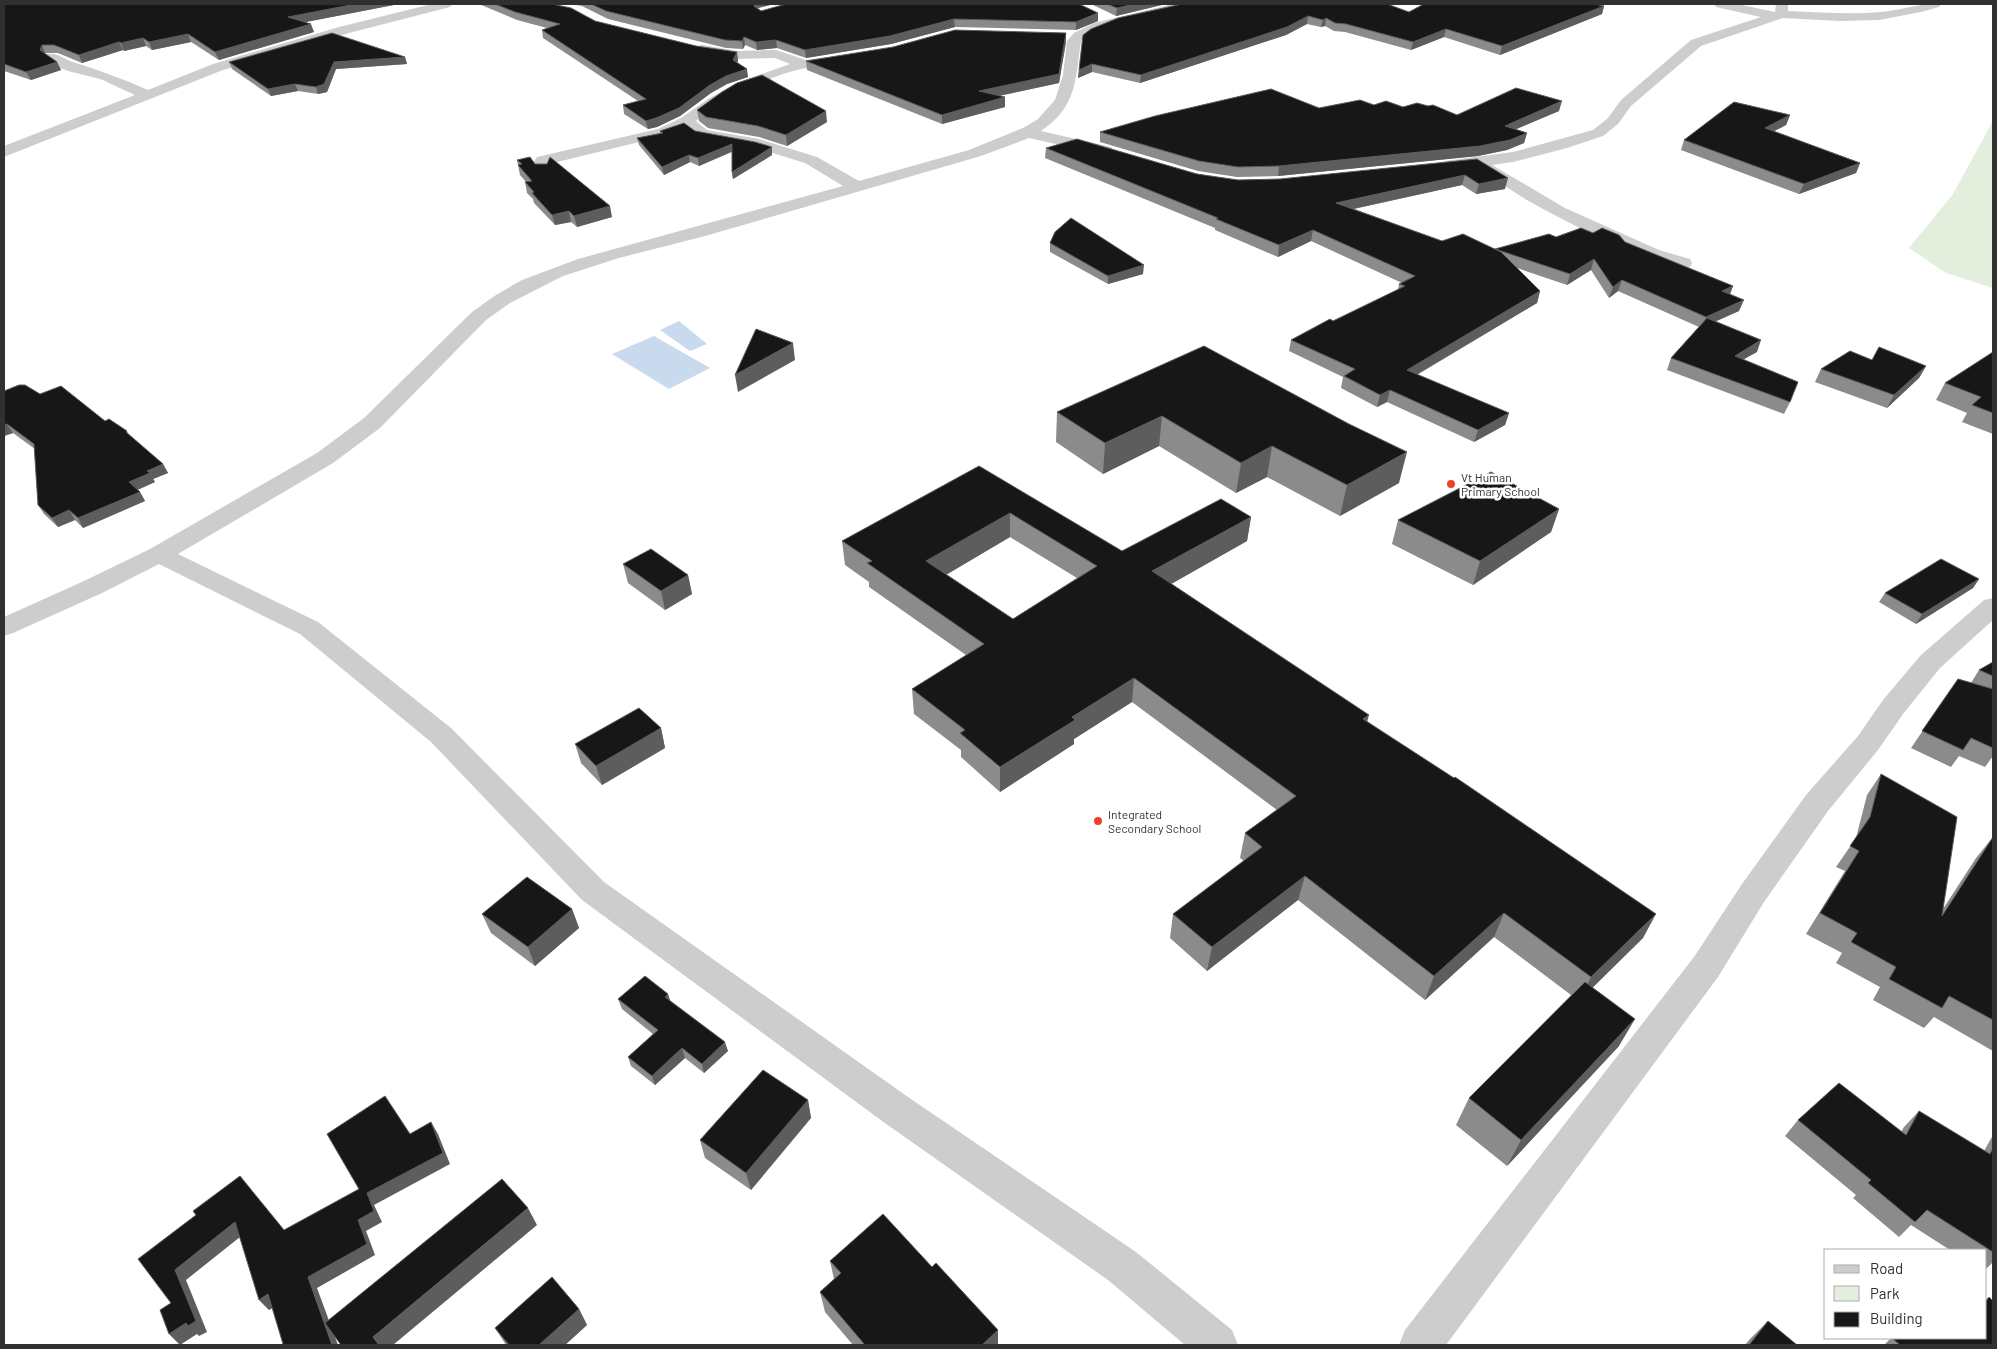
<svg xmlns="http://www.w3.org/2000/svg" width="1997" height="1349" viewBox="0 0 1997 1349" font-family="Barlow,sans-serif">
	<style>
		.green { fill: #e3eedd }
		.water { fill: #c9d9ee }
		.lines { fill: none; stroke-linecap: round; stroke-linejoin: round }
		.street { fill: #cdcdcd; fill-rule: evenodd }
		.wall { fill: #8b8b8b; fill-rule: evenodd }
		.shaded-wall { fill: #5d5d5d }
		.building { fill: #171717; stroke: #5d5d5d; fill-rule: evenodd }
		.poi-dot { fill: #f03f2a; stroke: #fff; stroke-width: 2 }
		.labels { text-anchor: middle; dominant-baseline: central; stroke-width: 5; stroke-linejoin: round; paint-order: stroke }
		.poi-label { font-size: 12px; fill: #303030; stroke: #fff; text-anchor: start }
	</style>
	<rect width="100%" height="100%" fill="#fff"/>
	<path class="green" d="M1993,121v167l-47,-15 -37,-25 44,-54z"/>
	<path class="water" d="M679,321l28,23 -17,7 -30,-21z
		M654,336l56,32 -41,21 -57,-35z"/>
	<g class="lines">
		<path class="street" d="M432,4h20l-2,3 -101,26 -126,37 -219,87v-11l131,-51c-11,-5 -22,-10 -32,-15 -17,-6 -47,-8 -58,-23l2,-3c10,-2 17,5 26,8 26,8 50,17 75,28l65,-26 126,-37z
			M1173,4h21l-2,3 -88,22 -14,5 -9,7c-6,38 -3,65 -40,90l70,16 2,3 -2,3 -6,2 -76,-17 -48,18 -276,80 -86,22 -56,18 -53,27 -24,17 -106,108 -47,35 -155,91 140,68 133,106 153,154 304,215 228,155 96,78 6,15h-53l-77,-65 -226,-159 -300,-221 -151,-158 -131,-108 -141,-70 -57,29 -89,40 -9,3v-19l80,-36 66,-32 167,-96 47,-35 108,-106 24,-17 26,-15 56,-21 265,-73 -38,-23 -49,-15 -60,-11 -11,-9 -17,7 -119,29 2,5 -2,3h-12l-5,-8 5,-7 121,-28 23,-11 27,-19 29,-16 53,-19 -15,-6 -38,1 -35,-6 -5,-1 -2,-3 2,-3 5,-1 35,6 39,-1 30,10 37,-5 5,1 2,3 -2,3c-14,3 -28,3 -42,6 -40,8 -78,29 -110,53l11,9 52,9 58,18 42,24 110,-31 56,-23 13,-8 17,-19 8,-25 4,-34 7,-8 20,-10z
			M1714,4h23l38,8 1,-8h12v7c31,1 62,4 93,1 20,-2 40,-9 60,-8l-2,3 -18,5 -42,8 -39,1 -57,-3 -82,28 -70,60 -13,18 -15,12 -36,12 -54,14 -21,3 73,43 94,42 31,9 2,4 -2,4c-27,7 -141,-54 -168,-70 -8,-5 -42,-28 -49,-30 -11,-2 -22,5 -34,2l-2,-3 2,-3 6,-2 68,-9 80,-22 15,-12 13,-18 70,-60 70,-23 -45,-10z
			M1993,598v22l-53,48 -37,46 -25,36 -50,61 -64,91 -46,75 -272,368h-47l6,-15 289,-373 48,-73 64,-89 52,-59 25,-36 37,-44 64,-56z"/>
	</g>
	<path class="wall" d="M4,4h395l-95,18 10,10 -95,28 -28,-18 -39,8 -6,-4 -22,5 -1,-1 -41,13 -24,-10h-13v1l12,8 4,8 -30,10 -27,-9z
		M479,4h74l42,17 101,25 41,6 1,9 -1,2 11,14 -21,7 -16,9 -31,23 -23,11 -9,2 -24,-15 -1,-9 15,-4 -95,-63 -1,-8 5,-2 -30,-8z
		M570,4h204l-16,4 3,3 337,10 -22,9 -121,-3 -64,17 -85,14 -29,-10 -20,2 -12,-5 -2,4 -17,-1 -118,-29 -26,-13z
		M1091,4h75l-50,12z
		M1182,4l227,8 15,-8h180l-4,1 4,1 -2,8 -102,41 -56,-18 -33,13 -66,-18 -11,-1 -9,-5 -4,1 -14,-3 -21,11 -146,48 -48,-11 -14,6 1,-8z
		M1066,33v9l-7,41 -60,13 6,11 -63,17 -135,-54 -1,-9z
		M405,57l2,7 -71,5 -9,23 -9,2 -20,-3 -27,5 -39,-27 -3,-7z
		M1374,105l29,2 54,8 102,-4 -43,18 11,4 -3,10 -17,7 -29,6 -200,20 -41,1 -39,-6 -98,-29v-10l219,-24z
		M697,110l130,12 -40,24 -28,-9 -51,-9 -9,-7z
		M1790,115l-4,10 -12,6 86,32 -4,10 -57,21 -118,-44 3,-10z
		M660,131h35l77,16v8l-39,24 -1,-7v-20l-33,14 -9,-4 -26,13 -25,-30 -2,-7 23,-5z
		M1046,148l151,26 41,6 42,-1 197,-20 28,30 -29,5 -14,-9 -108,24 88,32 53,8 61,-12 37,-4 32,9 108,44 -3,8 9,17 -23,10 41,31 -14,7 47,43 -6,12 -117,-44 4,-12 28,-31 -81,-36 -9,7 -18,-28 -24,15 -50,-17 23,23 -3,12 -120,72 92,38 -4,12 -31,17 -87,-40 -10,5 -36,-19 2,-11 -54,-26 2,-11 42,-19 65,-31 1,-6 3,-1 -91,-42 -33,16 -63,-27v-2l-170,-70z
		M517,160l18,4 77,53 -35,10 -6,-5 -16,3 -21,-22 -1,-4 -6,-6 -2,-11h1l-6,-7z
		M1050,243l93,31 -35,10 -58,-32z
		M1204,346l195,137 -59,33 -73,-39 -31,16 -77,-47 -56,28 -47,-32 1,-30z
		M1993,352v82l-31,-12 5,-9 -31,-13 9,-17z
		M1926,366l-7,12 -32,30 -72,-26 6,-13z
		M4,391l36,3 65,27 22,10 2,4 34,29 5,9 -15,6 2,3 -17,8 2,2 5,9 -62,27 -8,-8 -17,7 -14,-13 -6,-9 -3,-56 -22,-16 -9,3z
		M979,466l143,85 129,-34 -4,24 -76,43 196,137 276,217 -51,50 27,58 -112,120 -51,-41 13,-27 102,-103 -77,-58 -69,63 -127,-100 -91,71 -37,-33 3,-24 71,-53 -4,-3 5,-25 32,-23 -145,-108 -58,37v5l-74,48 -39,-35v-7l-47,-36 -2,-25 54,-34 -97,-68v-5l-24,-17 -3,-24zM1010,537l67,41 -64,41 -67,-44z
		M1559,509l-8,23 -78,53 -81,-41 6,-24z
		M623,564l65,11 4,19 -27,16 -37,-27z
		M1979,579l-6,9 -57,36 -37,-22 6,-9z
		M1993,662v94l-8,11 -26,-11 -8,11 -40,-19 47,-69 13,4 8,-13z
		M661,728l4,20 -63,37 -21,-22 -6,-19z
		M1881,774l62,135 33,-51 17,-21v214l-59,-34 -10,11 -51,-28 7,-13 -44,-24 6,-10 -36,-19 39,-63 -9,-4 20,-29 11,-43z
		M572,909l7,19 -44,38 -44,-33 -9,-19z
		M668,994l2,7 58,50 -24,22 -19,-15 -30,27 -24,-19 -3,-9 25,-23 -31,-25 -4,-10z
		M808,1100l3,18 -60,72 -46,-32 -5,-18z
		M1919,1111l65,40 9,-16v127l-7,7v-19h-36l-39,-25 -12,12 -46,-39 3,-3 -71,-59 13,-16 103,12 3,-5z
		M830,1261l102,6 66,63v15h-145l-28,-33 -5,-20 14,-13z
		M1989,1297l4,48h-109l7,-7h95v-38z
		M579,1309l8,16 -22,20h-59l-11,-17z
		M1768,1321l29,24h-52l5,-6z"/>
	<path class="shaded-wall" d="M356,4h43l-108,21 -3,-8z
		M755,4h19l-16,4 -4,-2z
		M1135,4h31l-50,12 1,-8z
		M1604,6l-2,8 -102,41 2,-9z
		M1098,13v8l-22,9v-8z
		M1308,16l-1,8 -21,11 -146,48 1,-8z
		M1326,18l-1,8 -4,1 2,-7z
		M954,19l1,8 -64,17 -85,14 -1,-8z
		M311,24l3,8 -95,28 -4,-8z
		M1446,29l-2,8 -33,13 2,-8z
		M1066,33v9l-7,41 -80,17v-9z
		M188,34l3,8 -39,8 -3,-8z
		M744,37l1,8 -2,4 -1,-8z
		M143,38l3,8 -22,5 -3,-8z
		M776,40l1,8 -20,2 -1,-8z
		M119,42l4,8 -41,13 -3,-8z
		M42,45l3,8 -1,5 -4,-8z
		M737,52l1,9 -4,8 -1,-9z
		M405,57l2,7 -71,5 -9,23 -9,2 -2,-7 18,-25z
		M57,62l4,8 -30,10 -5,-8z
		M1092,64v8l-14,6 1,-8z
		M747,69l1,8 -21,7 -16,9 -31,23 -23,11 -9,2 -2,-8 80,-45z
		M295,84l3,7 -27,5 -3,-7z
		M1005,97v10l-63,17v-9z
		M1562,101l-3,10 -57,24 3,-9z
		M826,111l1,11 -40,24 -1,-11z
		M1790,115l-4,10 -25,13 4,-10z
		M1527,133l-3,10 -17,7 -29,6 -200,20 1,-10z
		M732,144l1,7 -34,15 -1,-8z
		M772,147v8l-39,24 -1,-7z
		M689,155l1,7 -26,13 -2,-8z
		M1860,163l-4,10 -57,21 5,-10z
		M1465,175l-3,10 -128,28 2,-10z
		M1508,178l-3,11 -29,5 3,-10z
		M610,206l2,11 -35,10 -3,-11z
		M569,211l2,11 -16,3 -3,-10z
		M1313,230l-2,11 -33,16 1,-12z
		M1594,259l-3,11 -24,15 3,-11z
		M1144,265l-1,9 -35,10v-8z
		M1622,280l-4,11 -9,7 4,-11z
		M1733,286l-4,11 -7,-6z
		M1540,291l-3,12 -133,79 3,-12z
		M1744,300l-5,11 -38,17 5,-11z
		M1761,340l-4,12 -27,15 5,-11z
		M793,343l2,17 -57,32 -3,-17z
		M1926,366l-7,12 -32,30 7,-13z
		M1390,390l-3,12 -10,5 3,-12z
		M1509,413l-4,12 -31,17 4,-12z
		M1162,416l-3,30 -56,28 2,-31z
		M7,424l6,9 -9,3v-11z
		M1272,446l-5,31 -31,16 5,-30z
		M1407,452l-8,31 -59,33 7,-31z
		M163,464l5,9 -15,6 2,3 -21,9 -5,-9 18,-11z
		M140,492l5,9 -62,27 -5,-10z
		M1559,509l-8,23 -78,53 7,-24z
		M69,510l6,10 -17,7 -6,-9z
		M1010,513v24l-83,49 -1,-25z
		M1251,517l-4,24 -97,55 2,-25z
		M688,575l4,19 -27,16 -4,-19z
		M1979,579l-6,9 -57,36 6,-10z
		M1134,678l-2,24 -58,37v5l-74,48v-25l72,-50z
		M1369,715l-7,25 1,-21z
		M661,728l4,20 -63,37 -6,-19z
		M1305,876l-7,24 -91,71 5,-24z
		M572,909l7,19 -44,38 -7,-19z
		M1504,913l-10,24 -69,63 9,-24z
		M1656,914l-13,24 -64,63 12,-24z
		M668,994l3,9 -6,-6z
		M1635,1019l-16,27 -112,120 14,-26z
		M725,1042l3,9 -24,22 -2,-9z
		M682,1048l3,10 -30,27 -3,-9z
		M808,1100l3,18 -60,72 -5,-17z
		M431,1122l7,12 12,30 -76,41 8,17 -16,9 9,24 -58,33 21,57h-6l-24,-68 50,-57 9,-27z
		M528,1208l9,17 -144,120h-14l-6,-8z
		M235,1222l10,11 -59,47 21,52 -8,4 -2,-2 -17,11 -11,-11 6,-64z
		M268,1294l10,11 -9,5 -10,-10z
		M579,1309l8,16 -22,20h-26z
		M998,1330v15h-16z"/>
	<path class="building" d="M4,4h352l-68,13 23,7 -96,28 -27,-18 -39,8 -6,-4 -22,5 -2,-1 -40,13 -25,-10h-12l-2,5 17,12 -31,10 -22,-8z
		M495,4h57l19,4 24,13 101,25 41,6 -4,8 14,9 -21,7 -16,9 -31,23 -23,10 -10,3 -23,-16 23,-6 -104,-69 18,-6 -45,-12z
		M591,4h164l-1,2 7,5 25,-7h293l19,9 -22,9 -122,-3 -64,17 -85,14 -29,-10 -20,2 -12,-5 -2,4 -17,-1 -119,-29z
		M1107,4h28l-18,4z
		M1182,4h205l22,8 15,-8h170l10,2 -102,40 -56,-17 -33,13 -67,-18 -11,-1 -9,-5 -3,2 -15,-4 -21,11 -146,48 -49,-11 -13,6 4,-35 8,-6 27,-11z
		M955,30l111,3 -7,41 -80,17 26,6 -63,18 -136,-54 87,-14z
		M332,33l73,24 -71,5 -10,22 -8,3 -21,-3 -27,5 -39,-27z
		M762,75l64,36 -40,24 -28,-9 -52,-9 -9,-7 25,-18 15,-9z
		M1516,88l46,13 -57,25 22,7 -17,7 -30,6 -201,20 -41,1 -39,-6 -99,-29 55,-16 116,-27 48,19 41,-8 14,5 12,-4 17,6 14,-4 11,3 5,-1 24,10z
		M1734,102l56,13 -25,13 95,35 -56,21 -120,-44z
		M684,123l11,8 60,11 17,5 -40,25v-28l-34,14 -9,-3 -27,12 -25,-29 26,-5 -3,-2z
		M1077,139l120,35 41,6 42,-1 197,-20 31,19 -29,6 -14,-9 -129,28 106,38 21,-7 38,18 39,39 -133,79 102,43 -31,17 -88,-40 -10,5 -36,-19 11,-7 -64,-29 39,-21 3,2 72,-35 -6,-2 16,-8 -102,-46 -34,15 -63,-26 2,-1 -172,-70z
		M530,157l5,7h12l3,-7 60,49 -36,10 -5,-5 -17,4 -20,-22 2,-1 -9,-10 7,-1 -14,-16 4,-1 -5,-4z
		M1071,218l73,47 -36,11 -58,-33 5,-11z
		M1581,228l12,5 9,-5 17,7 6,7 108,44 -11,5 22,9 -38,17 -84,-37 -9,7 -19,-28 -24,15 -75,-25 54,-15 7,3z
		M1707,318l54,22 -26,16 63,26 -8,20 -119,-44z
		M756,329l37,14 -58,32z
		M1204,346l145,78 58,28 -60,33 -75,-39 -31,17 -79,-47 -57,27 -48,-31z
		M1879,347l47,19 -32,29 -73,-26 29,-18 22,9z
		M1993,352v61l-21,-8 9,-8 -36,-14z
		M19,385h6l15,9 21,-8 44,35 4,-2 18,12 -1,1 37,32 -16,7 3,2 -21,9 11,10 -62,26 -9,-8 -17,8 -14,-13 -4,-61 -27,-20 -3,1v-34z
		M979,466l143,85 99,-52 30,18 -99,54 217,144 -6,4 91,59 1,-1 201,137 -65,63 -87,-64 -70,63 -129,-100 -93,71 -39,-33 89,-67 -17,-14 51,-37 -162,-118 -62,39 3,3 -75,47 -40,-34 5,-3 -53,-41 72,-45 -117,-81 5,-2 -30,-20zM1010,513l87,53 -84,53 -87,-58z
		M1491,472l68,37 -79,52 -82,-41z
		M651,549l37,26 -27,16 -38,-27z
		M1941,559l38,20 -57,35 -37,-21z
		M1993,662v14l-14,-6z
		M1958,679l35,10v59l-22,-10 -8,12 -41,-19z
		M639,708l22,20 -65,38 -21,-22z
		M1881,774l76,43 -15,99 51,-79v183l-44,-24 -7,12 -53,-29 7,-12 -45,-25 6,-9 -37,-20 39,-62 -9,-5 20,-29z
		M527,877l45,32 -44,38 -46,-33z
		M645,976l23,18 -3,3 60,45 -23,22 -20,-16 -30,28 -24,-19 30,-27 -40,-31z
		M1585,982l50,37 -114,121 -52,-42z
		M763,1070l45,30 -62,73 -46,-33z
		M1839,1083l67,52 13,-24 71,43 3,-6v104l-66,-42 -12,12 -47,-39 3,-3 -73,-60z
		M385,1096l25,38 21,-12 12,31 -76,40 7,18 -16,9 9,24 -59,33 24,68h-51l2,-1 -15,-50 -9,6 -24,-78 -60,48 21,51 -8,5 -2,-3 -17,11 -9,-24 11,-7 -33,-44 58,-44 -3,-4 47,-35 44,54 75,-41 -32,-55z
		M502,1179l26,29 -155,129 6,8h-38l-16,-22z
		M883,1214l49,53 4,-4 62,67 -16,15h-117l-45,-53 21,-19 -11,-12z
		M552,1277l27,32 -40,36h-30l-14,-17z
		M1989,1297l4,4v44h-93l-7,-6 2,-1h91v-37z
		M1768,1321l29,24h-48z"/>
	<g class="poi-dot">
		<circle cx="1451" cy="484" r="5"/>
		<circle cx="1098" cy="821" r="5"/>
	</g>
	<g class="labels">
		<g class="poi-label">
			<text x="1461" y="477">Vt Human<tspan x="1461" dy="14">Primary School</tspan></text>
			<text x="1108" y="814">Integrated<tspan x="1108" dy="14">Secondary School</tspan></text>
		</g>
	</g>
	<rect width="1997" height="1349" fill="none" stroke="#303030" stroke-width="10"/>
	<rect x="1824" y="1249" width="162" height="90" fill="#ffffff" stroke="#acacac"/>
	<rect x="1834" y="1265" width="25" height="8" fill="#cdcdcd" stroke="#acacac"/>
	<text x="1870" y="1274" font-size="15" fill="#303030">Road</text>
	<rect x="1834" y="1286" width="25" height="15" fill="#e3eedd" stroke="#acacac"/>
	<text x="1870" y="1299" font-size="15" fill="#303030">Park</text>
	<rect x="1834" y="1312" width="25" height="15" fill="#171717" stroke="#acacac"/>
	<text x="1870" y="1324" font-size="15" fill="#303030">Building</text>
</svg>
